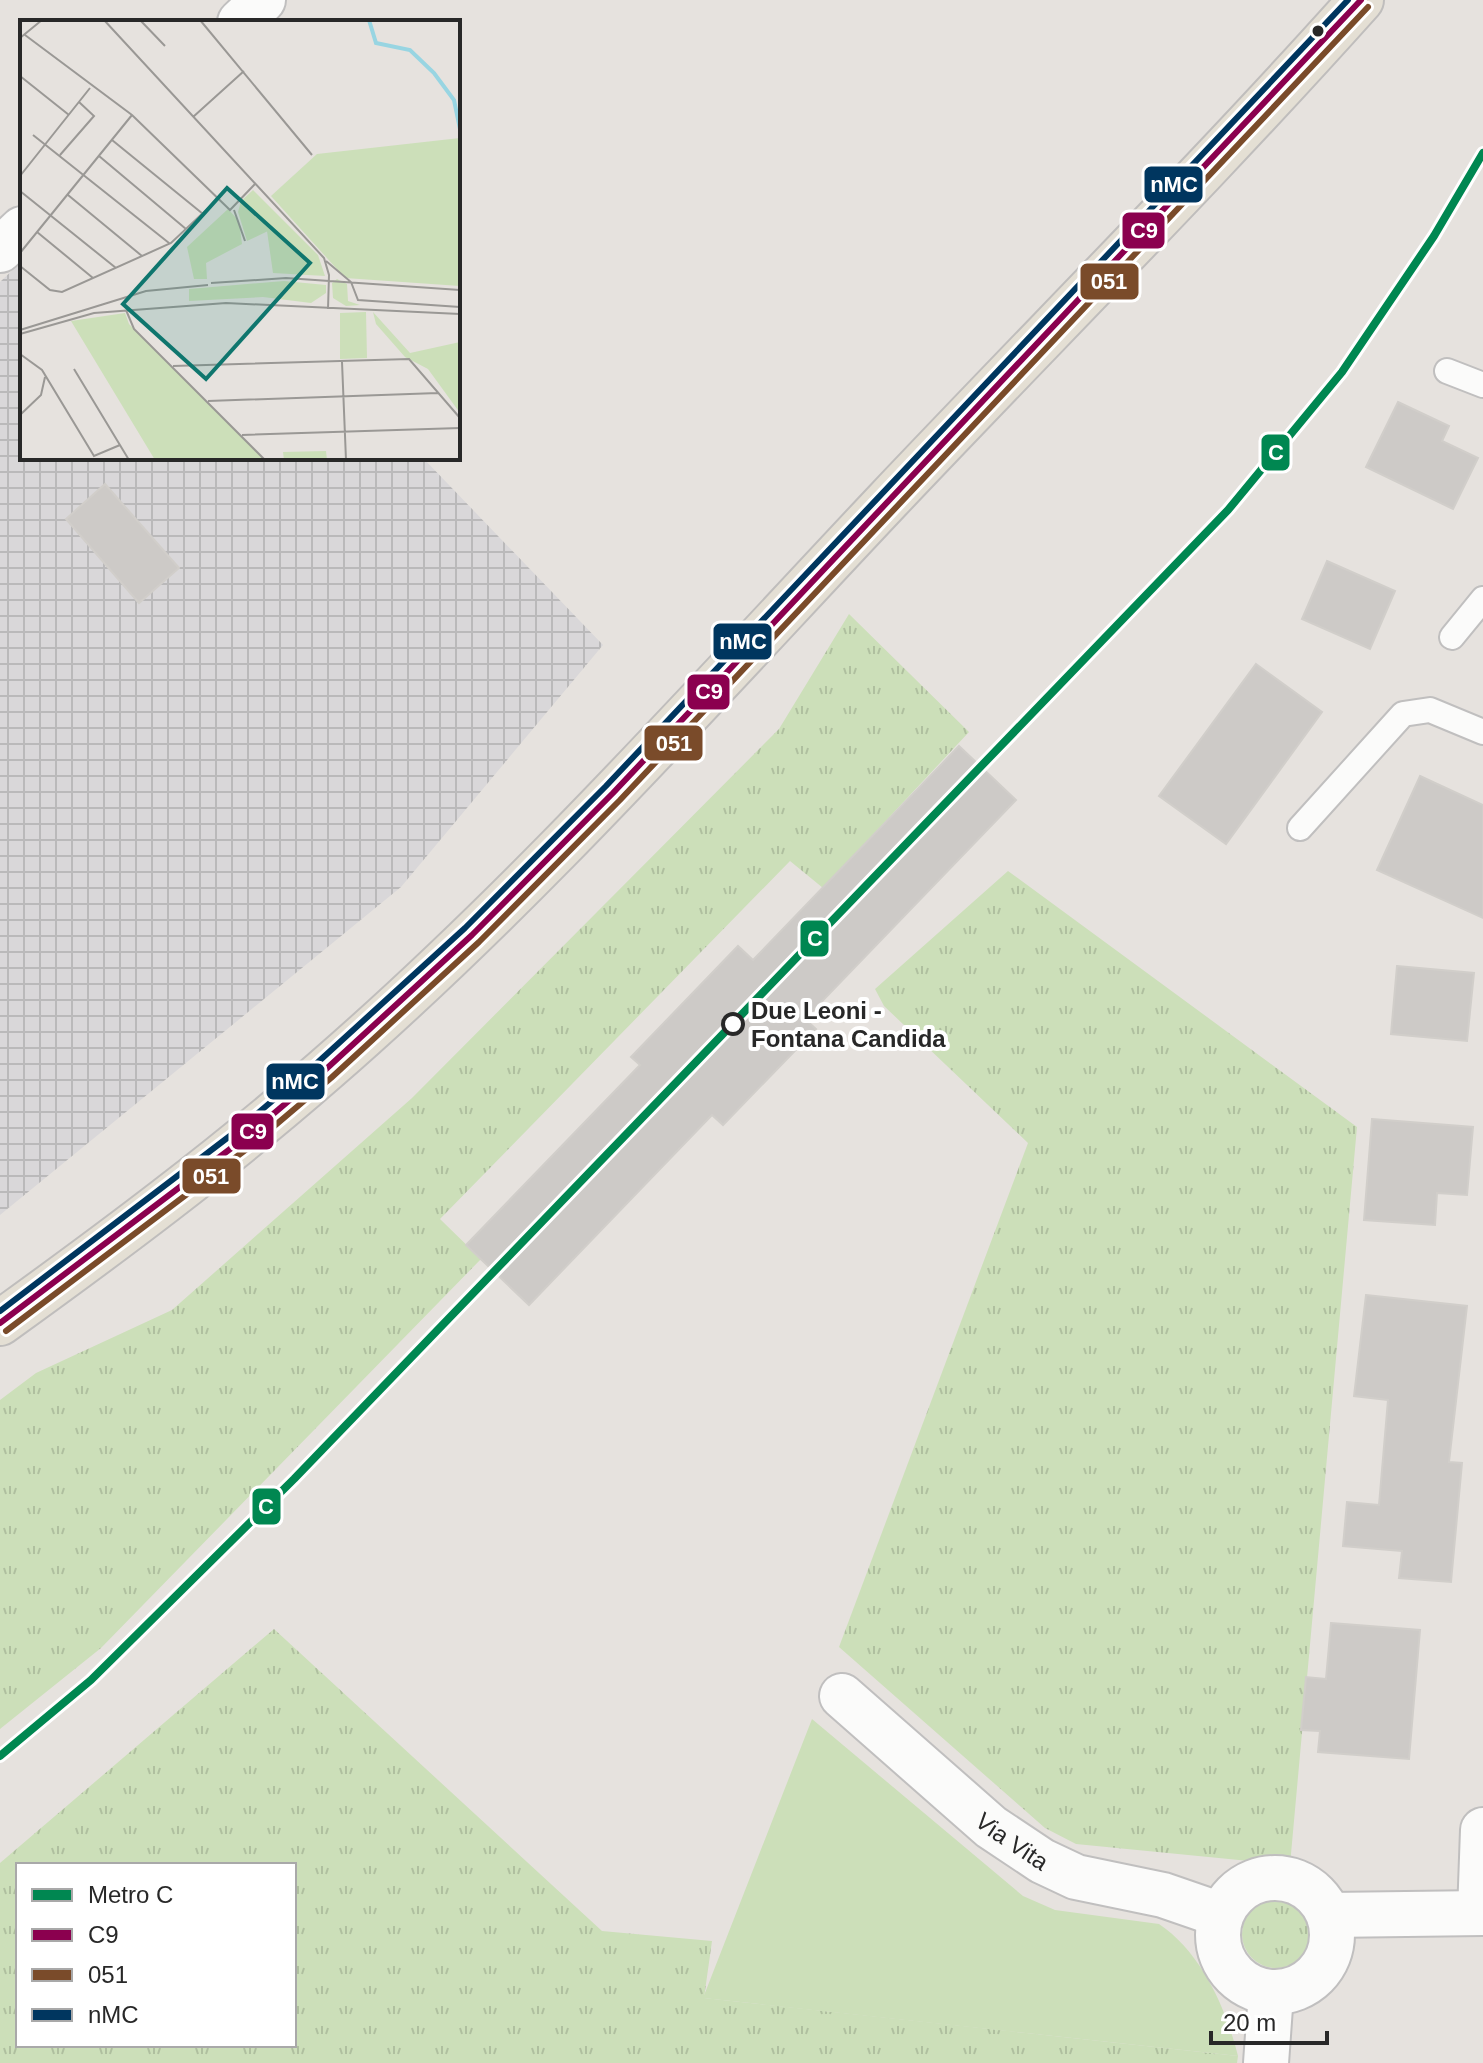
<svg xmlns="http://www.w3.org/2000/svg" width="1483" height="2063" viewBox="0 0 1483 2063" font-family="Arial,sans-serif">
	<style>
		.industrial { fill: url(#industrial-grid) }
		.grass { fill: url(#grass-tufts); fill-rule: evenodd }
		.park { fill: #ccdfb9 }
		.building { fill: #cdcac7; stroke: #d1ceca; stroke-width: 2 }
		.lines { fill: none; stroke-linecap: round; stroke-linejoin: round }
		.service-casing { stroke: #c0bfbf; stroke-width: 28 }
		.minor-casing { stroke: #c0bfbf; stroke-width: 48 }
		.primary-casing { stroke: #bfbdbc; stroke-width: 48 }
		.service { stroke: #fbfbfa; stroke-width: 24 }
		.minor { stroke: #fbfbfa; stroke-width: 44 }
		.primary { stroke: #e4dfd4; stroke-width: 44 }
		.bus-1-casing { stroke: #fff; stroke-width: 12 }
		.bus-2-casing { stroke: #fff; stroke-width: 12 }
		.bus-3-casing { stroke: #fff; stroke-width: 12 }
		.bus-1 { stroke: #8b004f; stroke-width: 6 }
		.bus-2 { stroke: #7a4b2a; stroke-width: 6 }
		.bus-3 { stroke: #00365f; stroke-width: 6 }
		.metro-1-casing { stroke: #fff; stroke-width: 14 }
		.metro-1 { stroke: #008751; stroke-width: 8 }
		.bus-dot { fill: #282828; stroke: #fff; stroke-width: 3 }
		.stop-dot { fill: #fff; stroke: #282828; stroke-width: 4 }
		.labels { text-anchor: middle; dominant-baseline: central; stroke-width: 8; stroke-linejoin: round; paint-order: stroke }
		.stop-label { font-size: 24px; font-weight: bold; fill: #282828; stroke: #fff; text-anchor: start }
		.street-label { font-size: 24px; fill: #282828; stroke: #fff }
		.inset-river { fill: none; stroke: #98d5e2; stroke-width: 4 }
		.inset-road { fill: none; stroke: #9a9895; stroke-width: 2 }
		.view { fill: #0f766e; fill-opacity: 0.15; stroke: #0f766e; stroke-width: 4 }
		.inset-edge { fill: none; stroke: #282828; stroke-width: 4 }
		.line-badge { stroke: #fff; stroke-width: 3 }
		.badge-label { font-size: 22px; text-anchor: middle; font-weight: bold; fill: #fff }
	</style>
	<defs>
		<pattern id="industrial-grid" width="8" height="8" patternUnits="userSpaceOnUse" patternTransform="scale(2)"><rect width="8" height="8" fill="#d9d7d9"/><path d="M0 4h8M4 0v8" fill="none" stroke="#bab9ba"/></pattern>
		<pattern id="grass-tufts" width="24" height="20" patternUnits="userSpaceOnUse" patternTransform="scale(2)"><rect width="24" height="20" fill="#ccdfb9"/><path d="M3 7l-1-3M5 7V3M7 7l1-3M15 17l-1-3M17 17v-4M19 17l1-3" fill="none" stroke="#afbf9f"/></pattern>
	</defs>
	<rect width="100%" height="100%" fill="#e6e2de"/>
	<path class="industrial" d="M22,261v197h401l180,187 -202,242 -401,328v-933z"/>
	<path class="grass" d="M849,614l120,118 -146,156 -33,-27 -350,358 41,40 -380,389 -101,81v-329l36,-27 136,-63 240,-212 367,-369z
		M1008,871l349,256 -67,738 -214,-21 -31,-16 -206,-181 189,-504 -144,-137 -9,-17z
		M274,1629l328,302 110,10 -8,57 534,58 -1,7h-1237v-200zM18,1865h276v180h-276z
		M1242 1934a34 34 0 1 1 68 0a34 34 0 1 1-68 0Z"/>
	<path class="park" d="M812,1719l211,177 32,14 104,14c42,28 67,84 79,132l-535,-58z"/>
	<path class="building" d="M1398,402l51,24 -7,15 36,17 -25,51 -87,-42z
		M105,484l74,84 -40,35 -73,-84z
		M1327,561l68,30 -25,58 -68,-30z
		M1256,664l66,48 -96,132 -67,-48z
		M959,746l57,54 -211,219 11,10 -93,96 -11,-10 -183,190 -63,-60 174,-180 -9,-8 107,-111 15,14z
		M1420,776l63,29v113l-106,-48z
		M1397,966l77,7 -7,68 -76,-7z
		M1372,1119l101,8 -6,68 -30,-2 -2,32 -71,-5z
		M1366,1295l101,11 -18,156 13,1 -11,119 -52,-4 3,-27 -59,-5 4,-44 32,3 9,-105 -34,-4z
		M1331,1623l89,7 -11,129 -91,-7 2,-21 -19,-1 5,-53 20,2z"/>
	<g class="lines">
		<g class="service-casing">
			<path id="service" d="M1447,371l36,14
				M1452,637l31,-38
				M1300,828l103,-114 27,-4 53,22"/>
		</g>
		<g class="minor-casing">
			<g id="minor">
				<path d="M240,22l23,-22"/>
				<path d="M0,250l22,-21"/>
				<path id="s1" d="M842,1696l149,131 51,34 34,16 87,18 58,20"/>
				<circle cx="1275" cy="1935" r="57"/>
				<path d="M1480,1913l3,-83"/>
				<path d="M1329,1915l154,-2"/>
				<path d="M1266,2063l5,-70"/>
			</g>
		</g>
		<g class="primary-casing">
			<path id="primary" d="M0,1323c111,-80 221,-162 324,-252 202,-175 381,-377 564,-571 157,-166 320,-329 473,-500"/>
		</g>
		<use href="#service" class="service"/>
		<use href="#minor" class="minor"/>
		<use href="#primary" class="primary"/>
		<g class="bus-1-casing">
			<path id="bus-1" d="M0,1323l246,-186 78,-66 148,-136 141,-142 748,-793"/>
		</g>
		<g class="bus-2-casing">
			<path id="bus-2" d="M6,1331l246,-186 79,-67 148,-136 141,-142 748,-793"/>
		</g>
		<g class="bus-3-casing">
			<path id="bus-3" d="M0,1311l239,-182 78,-66 148,-135 141,-142 742,-786"/>
		</g>
		<use href="#bus-1" class="bus-1"/>
		<use href="#bus-2" class="bus-2"/>
		<use href="#bus-3" class="bus-3"/>
		<g class="metro-1-casing">
			<path id="metro-1" d="M0,1756l91,-76 203,-201 934,-969 114,-138 92,-136 49,-83"/>
		</g>
		<use href="#metro-1" class="metro-1"/>
	</g>
	<circle class="bus-dot" cx="1318" cy="31" r="7"/>
	<circle class="stop-dot" cx="733" cy="1024" r="10"/>
	<g class="labels">
		<g class="stop-label">
			<text x="751" y="1010">Due Leoni -<tspan x="751" dy="28">Fontana Candida</tspan></text>
		</g>
		<g class="street-label">
			<text stroke="none"><textPath href="#s1" startOffset="224">Via Vita</textPath></text>
		</g>
	</g>
	<g transform="translate(20 20)">
		<rect width="440" height="440" fill="#e6e2de"/>
		<path d="M233,170l65,65 7,21 -52,-3 -6,-42 -26,-30zM208,189l11,12 3,23 -36,19 1,16h-13l-7,-32zM317,259l10,5 1,17 12,4 -14,1 -13,-8 -1,-15zM264,261l42,4v8l-15,10 -48,-6 -74,4v-12zM346,292l1,46 -27,1v-46zM353,292l37,41 50,-11v71l-32,-44 -23,-12 -29,-33zM105,293l4,11 136,136h-110l-84,-139zM306,431l1,9h-43l-1,-8z" fill="#ccdfb9"/>
		<path d="M221,181l27,30 -21,10 -9,-29z" fill="#ccdfb9"/>
		<path d="M440,118v148l-115,-8 -74,-82 46,-42z" fill="#ccdfb9"/>
		<path class="inset-river" d="M349,0l7,23 34,7 24,23 20,27 6,29"/>
		<path class="inset-road" d="M84,0l220,238 5,17 -1,34M120,0l25,26M180,0l112,135M5,15l107,80 98,95 25,-26M0,18l22,-18M0,56l49,39M173,97l51,-46M13,115l136,108M92,120l91,74M40,135l34,-39 -15,-14M79,136l87,73M0,156l70,-88M0,171l96,77M48,175l74,61M214,190l11,31M17,212l56,46M0,233l112,-138M306,241l25,21 7,18 102,7M0,246l30,24 12,2 109,-49 49,-46M191,263l75,-5 174,12M106,290l8,19 131,131M0,310l126,-39 62,-6M0,314l74,-21 132,-10 234,11M0,334l22,16 52,86 26,-11M322,342l4,98M153,346l236,-7 51,59M54,349l55,91M188,381l230,-8M0,395l21,-20 4,-18M222,415l218,-7"/>
		<path class="view" d="M207,168l83,75 -104,116 -83,-75z"/>
		<rect width="440" height="440" class="inset-edge"/>
	</g>
	<g class="line-badge">
		<rect x="1143" y="165" width="61" height="39" rx="8" fill="#00365f"/>
		<rect x="1121" y="211" width="45" height="39" rx="8" fill="#8b004f"/>
		<rect x="1079" y="262" width="61" height="39" rx="8" fill="#7a4b2a"/>
		<rect x="1260" y="433" width="31" height="39" rx="8" fill="#008751"/>
		<rect x="712" y="622" width="61" height="39" rx="8" fill="#00365f"/>
		<rect x="686" y="673" width="45" height="38" rx="8" fill="#8b004f"/>
		<rect x="643" y="724" width="61" height="38" rx="8" fill="#7a4b2a"/>
		<rect x="799" y="919" width="31" height="39" rx="8" fill="#008751"/>
		<rect x="265" y="1062" width="61" height="39" rx="8" fill="#00365f"/>
		<rect x="230" y="1112" width="45" height="39" rx="8" fill="#8b004f"/>
		<rect x="181" y="1157" width="61" height="38" rx="8" fill="#7a4b2a"/>
		<rect x="251" y="1487" width="31" height="39" rx="8" fill="#008751"/>
	</g>
	<g class="badge-label">
		<text x="1174" y="192">nMC</text>
		<text x="1144" y="238">C9</text>
		<text x="1109" y="289">051</text>
		<text x="1276" y="460">C</text>
		<text x="743" y="649">nMC</text>
		<text x="709" y="699">C9</text>
		<text x="674" y="751">051</text>
		<text x="815" y="946">C</text>
		<text x="295" y="1089">nMC</text>
		<text x="253" y="1139">C9</text>
		<text x="211" y="1184">051</text>
		<text x="266" y="1514">C</text>
	</g>
	<rect x="16" y="1863" width="280" height="184" fill="#ffffff" stroke="#a9a9a9" stroke-width="2"/>
	<rect x="32" y="1889" width="40" height="12" fill="#008751" stroke="#a9a9a9" stroke-width="2"/>
	<text x="88" y="1903" font-size="24" fill="#282828">Metro C</text>
	<rect x="32" y="1929" width="40" height="12" fill="#8b004f" stroke="#a9a9a9" stroke-width="2"/>
	<text x="88" y="1943" font-size="24" fill="#282828">C9</text>
	<rect x="32" y="1969" width="40" height="12" fill="#7a4b2a" stroke="#a9a9a9" stroke-width="2"/>
	<text x="88" y="1983" font-size="24" fill="#282828">051</text>
	<rect x="32" y="2009" width="40" height="12" fill="#00365f" stroke="#a9a9a9" stroke-width="2"/>
	<text x="88" y="2023" font-size="24" fill="#282828">nMC</text>
	<path d="M1211 2031v12h116v-12" fill="none" stroke="#282828" stroke-width="4"/>
	<text x="1223" y="2031" font-size="24" fill="#282828" stroke="#ffffff" stroke-width="6" paint-order="stroke">20 m</text>
</svg>
